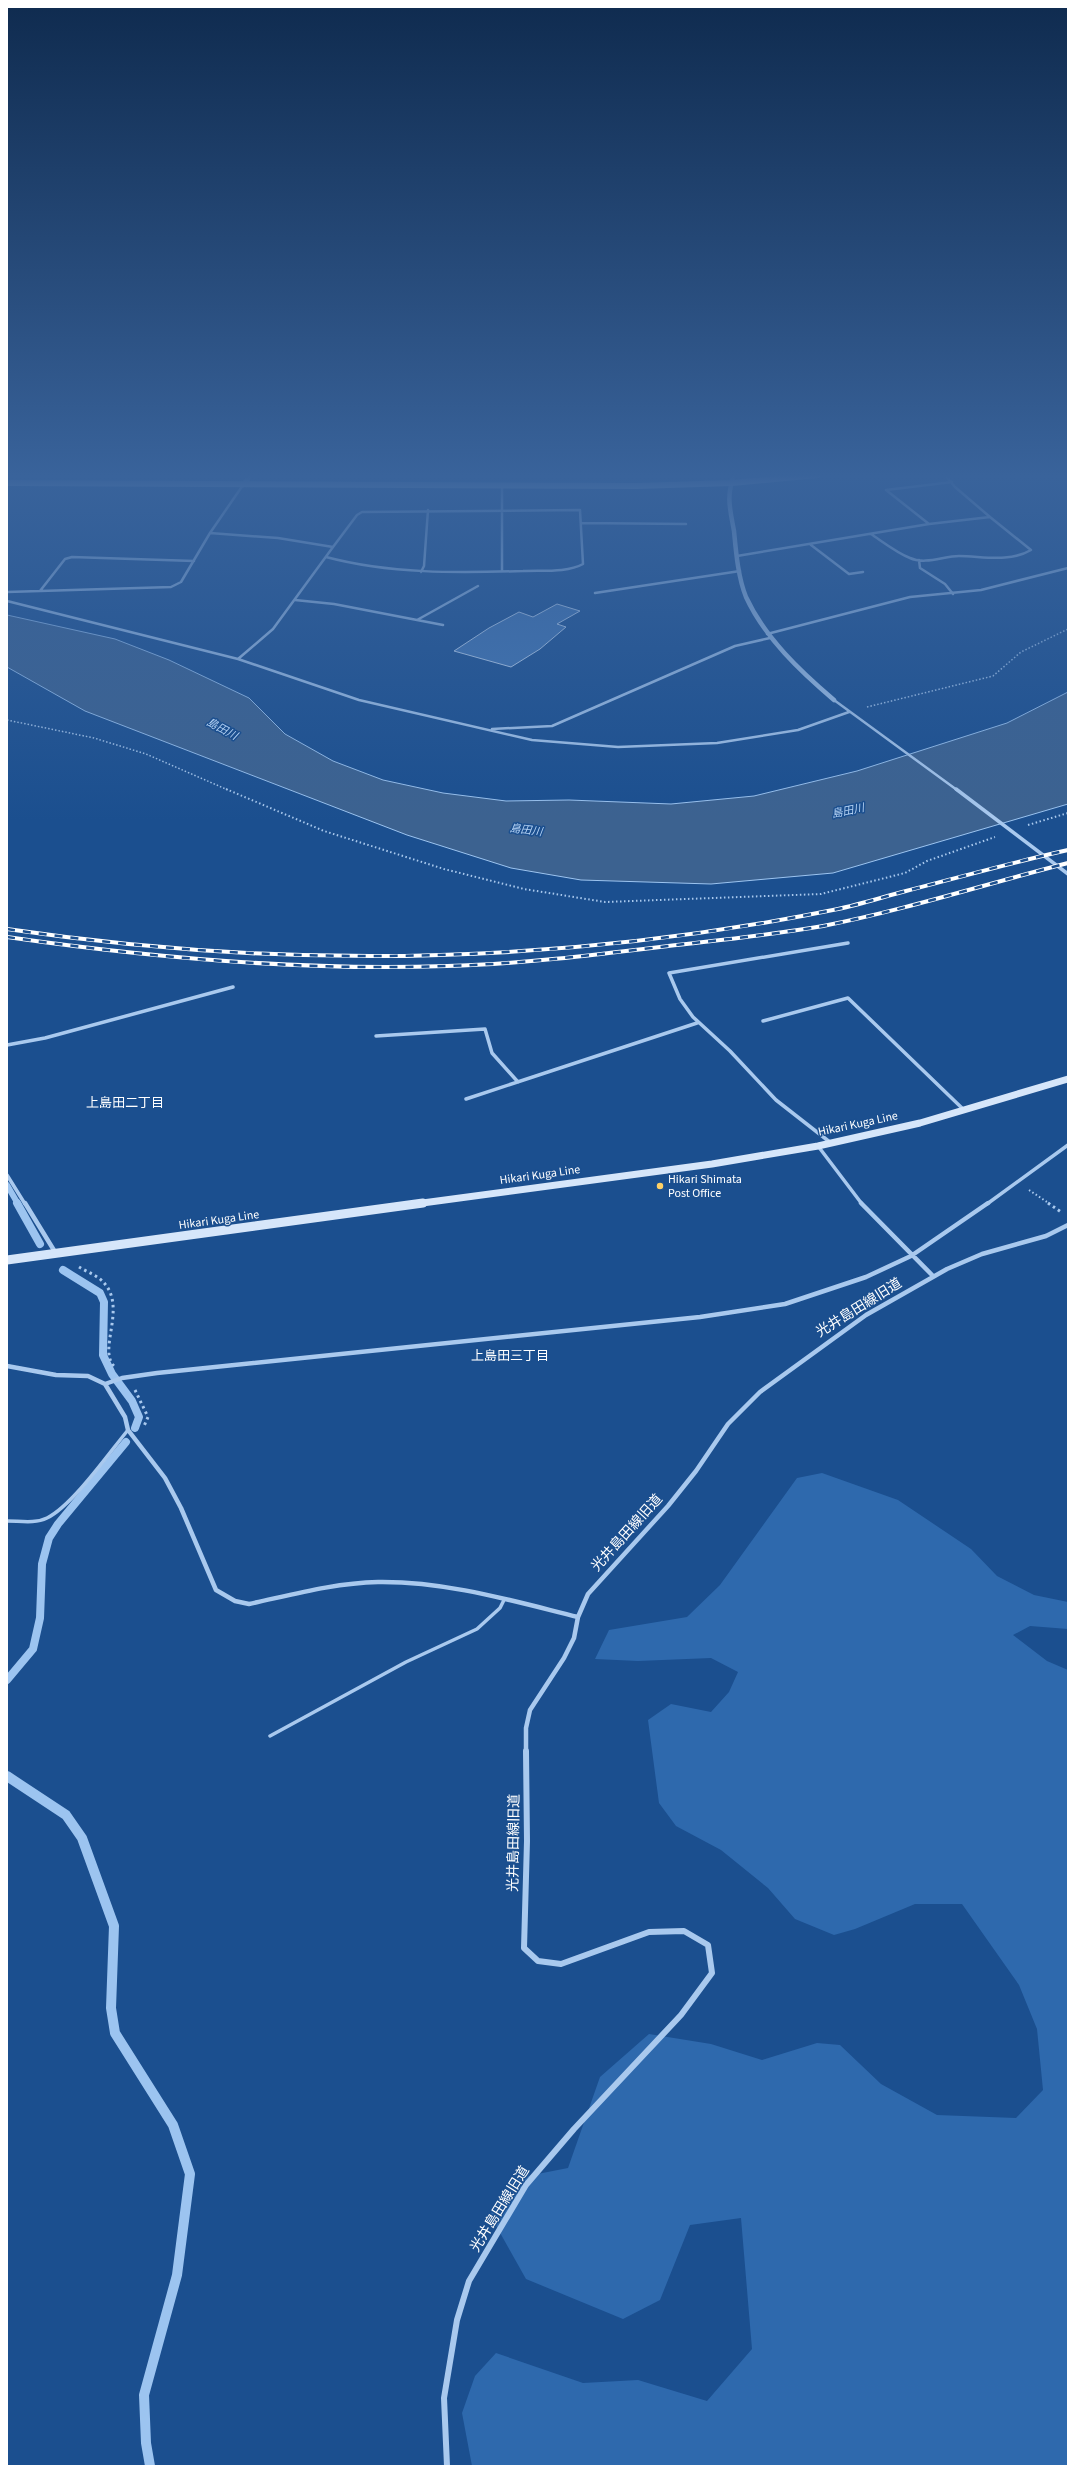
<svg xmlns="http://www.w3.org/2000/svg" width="1075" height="2473" viewBox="0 0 1075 2473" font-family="'Source Sans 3','Noto Sans JP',sans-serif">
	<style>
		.green { fill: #2e69ad }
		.water { fill: #3c6290; stroke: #9cc4f0 }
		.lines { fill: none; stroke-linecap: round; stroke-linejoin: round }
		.stream-far2 { stroke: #9cc4f0; stroke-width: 6 }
		.stream-far1 { stroke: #9cc4f0; stroke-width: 8 }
		.stream { stroke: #9cc4f0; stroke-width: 10 }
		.building { fill: #4478b7; stroke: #cfe3fa }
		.path-far2 { stroke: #a9c9ee; stroke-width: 1.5; stroke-dasharray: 1.5 2; stroke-linecap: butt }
		.path-far1 { stroke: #a9c9ee; stroke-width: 2; stroke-dasharray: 1.5 2.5; stroke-linecap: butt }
		.path { stroke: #a9c9ee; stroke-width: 3; stroke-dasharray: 2.5 3.5; stroke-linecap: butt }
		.service { stroke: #a9c9ee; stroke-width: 3.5 }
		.minor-far3 { stroke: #a9c9ee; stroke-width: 2.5 }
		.minor-far2 { stroke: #a9c9ee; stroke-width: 3.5 }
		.minor-far1 { stroke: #a9c9ee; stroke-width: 4.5 }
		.minor { stroke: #a9c9ee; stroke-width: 6 }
		.tertiary { stroke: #a9c9ee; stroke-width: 4.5 }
		.secondary-far1 { stroke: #d6e6fa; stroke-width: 7 }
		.secondary { stroke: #d6e6fa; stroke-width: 9 }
		.primary { stroke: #f0f6ff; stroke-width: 6 }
		.rail-casing { stroke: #fff; stroke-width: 4 }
		.rail { stroke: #1b4f8f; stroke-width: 2.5; stroke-dasharray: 8; stroke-linecap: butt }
		.poi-dot { fill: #ffd166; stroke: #1b4f8f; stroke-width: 1.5 }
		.labels { text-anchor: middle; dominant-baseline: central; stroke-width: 3; stroke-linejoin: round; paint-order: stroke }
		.far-water-label { font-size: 11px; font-style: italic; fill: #b5d3f5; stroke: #1b4f8f }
		.street-label { font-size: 12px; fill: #fff; stroke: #1b4f8f }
		.poi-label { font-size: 12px; fill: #fff; stroke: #1b4f8f; text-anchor: start }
		.neighbourhood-label { font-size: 13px; fill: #fff; stroke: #1b4f8f }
		.near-street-label { font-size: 14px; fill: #fff; stroke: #1b4f8f }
	</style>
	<rect width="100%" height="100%" fill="#1b4f8f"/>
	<path class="green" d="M822,1473l76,27 73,49 26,27 37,19 34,7v27l-38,-3 -17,9 34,26 21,9v796h-596l-10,-53 13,-37 21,-23 87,30 55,-3 69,21 45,-52 -11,-131 -51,7 -30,75 -37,19 -97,-40 -36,-64 22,-36 56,-11 32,-91 49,-43 62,10 51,16 55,-17 23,2 41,39 56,31 79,3 27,-28 -6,-61 -18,-44 -57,-81h-47l-60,25 -21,6 -39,-16 -27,-31 -47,-38 -45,-24 -17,-23 -11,-83 23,-16 40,8 18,-20 9,-20 -27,-14 -73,3 -43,-2 14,-29 78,-13 33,-32 77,-107z"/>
	<path class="water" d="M7,615l108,24 54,21 80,38 36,36 48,27 50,19 60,13 63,8 63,-1 102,4 83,-8 103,-25 150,-48 61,-31v112l-235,69 -122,11 -130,-4 -70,-12 -104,-33 -322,-124 -78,-44z"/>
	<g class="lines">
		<path class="stream-far2" d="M7,1185l11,19"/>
		<path class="stream-far1" d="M17,1203l23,41
			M63,1270l37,23 4,9 -1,53 9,19 20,27 7,16 -4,11
			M7,1680l26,-31 7,-31 2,-54 7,-26 9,-14 68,-82"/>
		<path class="stream" d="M7,1776l59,39 16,23 32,88 -3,82 4,25 58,92 17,49 -13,101 -33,120 2,48 4,23"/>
	</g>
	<path class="building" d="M557,604l23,7 -23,13 9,3 -26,22 -29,18 -57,-16 35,-23 30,-16 14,5z"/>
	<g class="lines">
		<path class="path-far2" d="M867,707l126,-31 28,-24 47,-23
			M7,720l87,18 52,16 82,36"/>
		<path class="path-far1" d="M226,789l98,42 120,38 80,20 81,13 216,-8 84,-21 22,-12 68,-24
			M1028,825l40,-12
			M1029,1190l21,14"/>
		<path class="path" d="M1048,1203l13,9
			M79,1267c8,5 20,9 26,17 21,25 -7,66 9,82
			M135,1390l13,27 -4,9"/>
		<path class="service" d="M7,1521c13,0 28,3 40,-3 25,-12 62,-65 81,-88
			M270,1736l136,-74 71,-33 23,-21 4,-8"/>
		<path class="minor-far3" d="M502,486v84
			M581,523l105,1
			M929,524l-43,-34 66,-8
			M210,533l68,5 55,9 -60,82 -35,30
			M871,534c12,8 26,19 39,24 15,7 34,-2 49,-2 23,0 50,7 72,-6l-41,-33
			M811,545l38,29 14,-2
			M737,556l192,-32 61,-7 -35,-30 -10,-12
			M326,557c64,17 131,16 197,14 18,-1 44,2 60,-7l-3,-54 -218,2 -5,3 -24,32
			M919,560l1,8 25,16 8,10
			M421,572l3,-6 4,-56
			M40,591l25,-32 7,-2 122,4
			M7,592l164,-5 10,-5 29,-49 33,-48
			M595,593l145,-22
			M295,600l39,4 109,21
			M7,601l231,58 121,41 173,40 86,7 99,-4 81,-13 51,-18
			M417,620l61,-34
			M767,634l143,-37 71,-7 87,-22
			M834,700l123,90
			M492,729l60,-3 183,-80 35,-8"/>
		<path class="minor-far2" d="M956,789l112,85
			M763,1021l85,-23 116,112
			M376,1036l109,-7 7,24 26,29
			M7,1045l38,-7 188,-51
			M466,1099l231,-76
			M831,1143l-55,-43 -46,-49 -37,-34 -13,-18 -11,-26 179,-30
			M818,1146l44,58
			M7,1175l18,29
			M987,1204l81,-59"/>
		<path class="minor-far1" d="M25,1203l30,49
			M861,1203l72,73
			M7,1366l49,9 32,1 17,8 20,33 3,13 37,48 16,30 35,82 19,11 14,3c42,-9 85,-21 129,-22 68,-1 135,19 200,35
			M105,1384l17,-6 35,-5 543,-56 85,-13 81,-27 45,-21 77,-53
			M526,1752v-24l4,-18 34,-52 10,-20 4,-21 10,-23 80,-88 28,-35 32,-47 32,-32 106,-77 81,-46 35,-15 64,-18 22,-11"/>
		<path class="minor" d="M447,2466l-3,-68 13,-78 12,-39 57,-96 48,-56 107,-114 31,-42 -4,-28 -24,-14 -35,1 -88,32 -23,-3 -14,-13 3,-107 -1,-90"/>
		<path class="tertiary" d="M734,475c-8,22 -4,34 0,56 2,21 4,46 12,66 19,41 54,74 88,103
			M243,485l8,-10"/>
		<path class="secondary-far1" d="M415,1204l297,-40 106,-18 102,-23 148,-44"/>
		<path class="secondary" d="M7,1260l416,-57"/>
		<path class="primary" d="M7,483l630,3 95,-3 86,-8"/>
		<g class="rail-casing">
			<path id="rail" d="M7,929c277,41 556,36 831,-20 23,-5 45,-12 68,-18 54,-14 108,-29 162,-41
				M7,937c146,21 293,34 440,29 74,-2 147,-11 221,-20 51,-6 103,-11 155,-20 82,-16 163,-42 245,-63"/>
		</g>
		<use href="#rail" class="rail"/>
	</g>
	<linearGradient id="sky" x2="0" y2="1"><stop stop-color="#0f2b4f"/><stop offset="0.58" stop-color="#39639b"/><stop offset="1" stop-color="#39639b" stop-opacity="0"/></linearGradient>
	<rect width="1075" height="821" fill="url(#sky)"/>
	<circle class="poi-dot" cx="660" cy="1186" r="4"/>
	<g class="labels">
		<g class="far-water-label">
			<text transform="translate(222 729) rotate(28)">島田川</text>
			<text transform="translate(848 811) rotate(-12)">島田川</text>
			<text transform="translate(526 830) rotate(7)">島田川</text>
		</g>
		<g class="street-label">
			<text transform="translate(858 1124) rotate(-12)">Hikari Kuga Line</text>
			<text transform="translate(540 1175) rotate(-8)">Hikari Kuga Line</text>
			<text transform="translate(219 1220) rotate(-8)">Hikari Kuga Line</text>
		</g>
		<g class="poi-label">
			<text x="668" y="1179">Hikari Shimata<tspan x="668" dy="14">Post Office</tspan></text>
		</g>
		<g class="neighbourhood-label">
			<text x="125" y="1103">上島田二丁目</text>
			<text x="510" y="1356">上島田三丁目</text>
		</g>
		<g class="near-street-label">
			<text transform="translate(859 1308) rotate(-32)">光井島田線旧道</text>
			<text transform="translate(627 1533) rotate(-48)">光井島田線旧道</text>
			<text transform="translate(514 1843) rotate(-89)">光井島田線旧道</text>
			<text transform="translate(500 2209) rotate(-58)">光井島田線旧道</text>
		</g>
	</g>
	<rect width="1075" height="2473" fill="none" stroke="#ffffff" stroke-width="16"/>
</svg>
